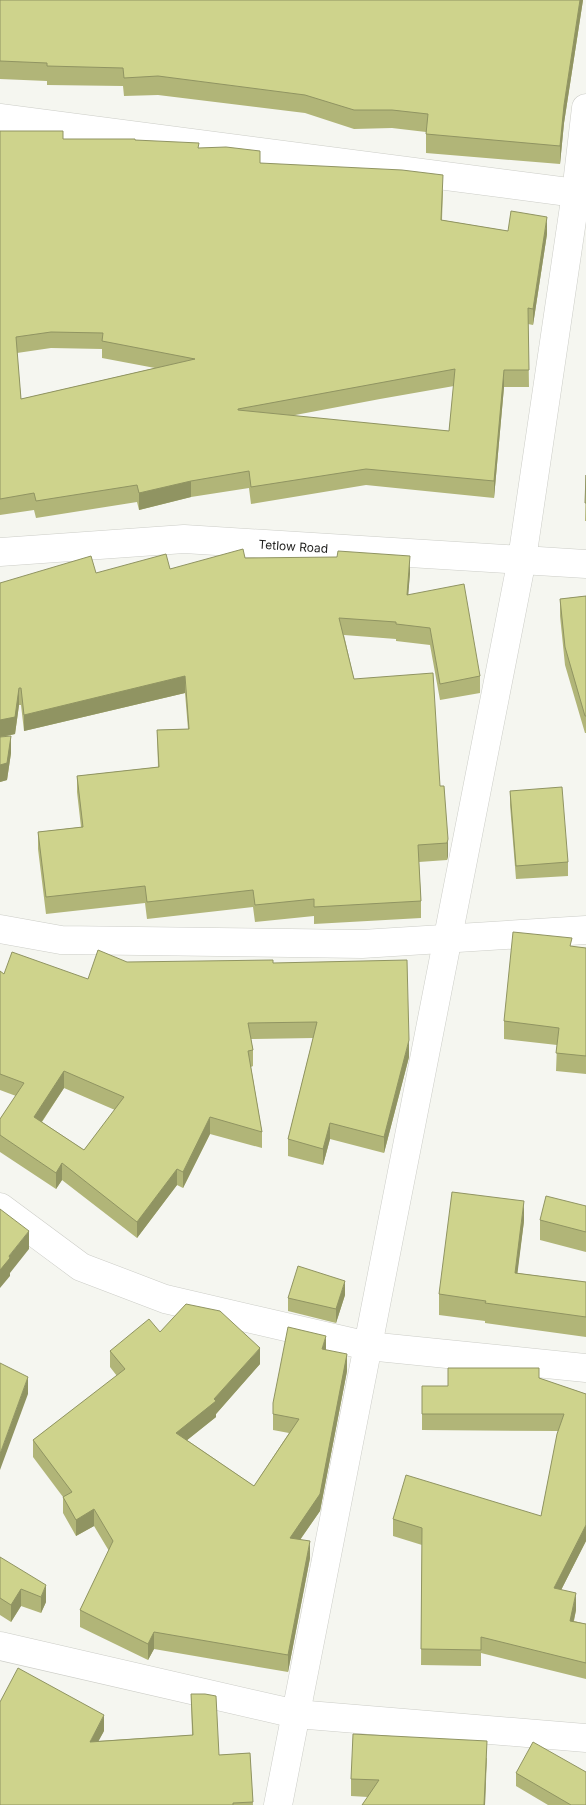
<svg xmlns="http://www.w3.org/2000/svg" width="586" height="1805" viewBox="0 0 586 1805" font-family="Inter,sans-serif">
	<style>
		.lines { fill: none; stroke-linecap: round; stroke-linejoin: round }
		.street-casing { stroke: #cccdc7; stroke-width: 29 }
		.secondary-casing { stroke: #cccdc7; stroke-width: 29 }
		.street { stroke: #fff; stroke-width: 28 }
		.secondary { stroke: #fff; stroke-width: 28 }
		.wall { fill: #b1b578; fill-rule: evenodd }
		.shaded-wall { fill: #909462 }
		.building { fill: #ced38c; stroke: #909462; fill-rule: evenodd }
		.labels { text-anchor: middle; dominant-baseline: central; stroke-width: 5; stroke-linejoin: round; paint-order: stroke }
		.street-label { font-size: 12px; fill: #1e1e1c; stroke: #fff }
	</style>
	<rect width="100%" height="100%" fill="#f5f6f0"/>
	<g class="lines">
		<g class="street-casing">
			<path id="street" d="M0,118l576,75
				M0,929l61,11 301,4 224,-14
				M0,1207l81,60 84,32 203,47 218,22
				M0,1646l296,68 290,24"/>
		</g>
		<g class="secondary-casing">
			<g id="secondary">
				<path id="s1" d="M0,552l184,-13 402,25"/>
				<path d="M278,1805l244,-1246 54,-366 10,-85"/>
			</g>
		</g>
		<use href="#street" class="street"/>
		<use href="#secondary" class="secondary"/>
	</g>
	<path class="wall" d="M0,0h583l-19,123 -4,41 -134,-11v-21l-34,-4 -38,1 -49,-16 -147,-18 -34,1 -1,-10 -76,-1v-4l-47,-2z
		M0,131l63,8 72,1 64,8 61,15 183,28 -1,29 66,11 39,3 -14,91 -5,-1 1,63h-25l-10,111 -128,-13 -115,19 -2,-16 -58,9 -52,13 -2,-8 -101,16 -2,-8 -34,5zM51,348l51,1v9l53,10 -134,31 -4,-46zM454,386l-5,45 -159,-15 90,-17z
		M586,475v46h-1z
		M245,558l165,15 -2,21 72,82v17l-40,7 -10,-55 -34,-4v-2l-52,-4 10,44 86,107h4l4,70 -1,4 -28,2 2,39v17l-107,6v-8l-59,6 -2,-15 -106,12 -2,-16 -99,11 -8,-65v-17l43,-5 -4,-35v-16l81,-9 -1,-37 31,-1 -3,-36 -161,38 -3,-26h-2l-4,29 -12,3 8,16 -4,27 -7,2v-199l96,-10 74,-4z
		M586,596v137h-1l-20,-68 -5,-49v-17z
		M510,791l58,71v14l-52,3 -6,-74z
		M572,947l14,1v126l-30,-3 1,-26 -53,-6v-18z
		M127,962l146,1 136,94 -25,96 -54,-14 -7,26 -35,-9v-17l25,-101 -62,1 2,11v16l-2,1 11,65v16l-52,-14 -27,54 -6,-3 -40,53 -75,-58 -6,9 -56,-37v-33l16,-23 -16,-6v-119l4,3 84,5zM64,1088l51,22 -31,40 -42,-28z
		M586,1206v46l-46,-12v-20z
		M524,1221l-7,52 69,9v55l-101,-14v-2l-46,-6v-21z
		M345,1295l-9,28 -48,-12v-13z
		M160,1332l100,32 -44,50v3l-29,23 67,46 35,-53 -16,-3v-27l53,-53 21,21 -27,140 -20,29 10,18 -22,114 -134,-23 -6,11 -68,-33v-17l29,-59 -15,-25 -18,10 -13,-23v-16l-30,-40v-17l84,-64 -7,-9v-16z
		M539,1378l47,16v147l-25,49 15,20 -2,11 12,3v55l-105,-26v13l-60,-1 1,-120 -29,-9v-17l148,-3 17,-85 -136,-1v-44h26z
		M0,1557l46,45 -5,11 -20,-7 -10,16 -11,-7z
		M191,1694l28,61 31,-2 3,52h-253l104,-74 -6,10 94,-6z
		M487,1758l-2,47h-123l6,-8 -17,-1v-17z
		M516,1773l70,32h-38l-32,-19z"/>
	<path class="shaded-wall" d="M580,0h3l-19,123 -4,41v-18l4,-41z
		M547,217v17l-14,91v-16z
		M504,370v17l-10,111v-17z
		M191,481v16l-52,13v-17z
		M410,556v17l-3,38v-16z
		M185,676v17l-161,38v-16z
		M19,688v17l-4,29 -15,3v-17z
		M11,736v17l-4,27 -7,2v-17z
		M448,839v17l-1,4v-17z
		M409,1040v17l-25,96v-16z
		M64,1071v17l-30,45v-16z
		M210,1117v17l-27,54v-16z
		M330,1123v16l-7,26v-16z
		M62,1163v17l-6,9v-16z
		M177,1169v16l-40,53v-16z
		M524,1201v20l-9,72v-20z
		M29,1231v18l-19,24v3l-10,12v-18l9,-14z
		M345,1281v14l-9,28v-14z
		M326,1336v16l-4,-3z
		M260,1348v16l-44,50v3l-40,32v-16l38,-34z
		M347,1354v17l-27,140 -30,43v-16z
		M28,1377v17l-28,76v-16z
		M94,1509v17l-18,10v-16z
		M586,1525v16l-32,63v-16z
		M310,1541v17l-22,114v-17z
		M46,1585v17l-5,11v-16z
		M21,1589v17l-10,16v-17z
		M576,1593v17l-6,27v-16z
		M154,1632v17l-6,11v-16z
		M104,1715v16l-14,26v-15z
		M487,1741l-2,64h-1z"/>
	<path class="building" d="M0,0h580l-16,105 -4,41 -134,-12 2,-20 -36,-4h-38l-49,-15 -147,-19 -34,2 -1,-10 -76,-2v-3l-47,-2z
		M0,131h63v8h72v1l64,3 -1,5 28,-1 34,4v12l142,7 41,5 -2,45 67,11 3,-20 36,6 -14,92 -5,-1 1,62h-25l-10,111 -128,-12 -115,18 -2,-16 -58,10 -52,12 -2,-8 -101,16 -2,-8 -34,6zM51,332l52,1 -1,8 93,18 -174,40 -5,-62zM455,369l-6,62 -211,-21v-1z
		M586,475v28h-1z
		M243,549l2,9 92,-1 1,-6 72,5 -3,39 57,-11 16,92 -40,8 -10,-56 -34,-4v-2l-57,-4 15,61 79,-6 7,113h4l4,53 -1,4 -29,2 3,56 -107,6v-8l-59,6 -2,-15 -106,12 -2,-16 -99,11 -8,-65 45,-5 -6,-51 82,-9 -2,-37 32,-1 -4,-53 -161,39 -3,-27h-2l-4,29 -15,3v-137l91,-27 5,17 70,-19 4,15z
		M586,596v120h-1l-20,-69 -5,-48z
		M11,736l-4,27 -7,2v-28z
		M562,787l6,75 -52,4 -6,-75z
		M513,932l59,6 -2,8 16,2v108l-30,-3 3,-25 -55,-7z
		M98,950l29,12 146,-2v3l134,-3 2,80 -25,97 -54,-14 -7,26 -35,-10 29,-117 -69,1 5,27 -5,1 14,81 -52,-15 -27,55 -6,-3 -40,53 -75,-59 -6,10 -56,-38v-16l24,-36 -24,-9v-103l4,3 8,-22 76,27zM64,1071l60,26 -40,53 -50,-33z
		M452,1192l72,9 -9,72 71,9v35l-101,-14 1,-2 -47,-7z
		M546,1196l40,10v26l-46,-12z
		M0,1209l29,22 -20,25 1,2 -10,12z
		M298,1266l47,15 -9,28 -48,-11z
		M186,1304l34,7 40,37 -46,51 2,2 -40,32 78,53 45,-67 -26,-5v-11l15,-76 38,9 -4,13 25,5 -27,140 -30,44 20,3 -22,114 -134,-23 -6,12 -68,-34 33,-69 -19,-32 -18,11 -13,-23 9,-5 -39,-52 92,-71 -15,-18 39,-32 11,13z
		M0,1363l28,14 -28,77z
		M448,1368h91v10l47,16v131l-32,63 22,5 -6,28 16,3v39l-105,-26v13l-60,-1 1,-121 -29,-9 13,-44 135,41 16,-82 7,-20h-142v-28h26z
		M0,1557l46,28 -5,12 -20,-8 -10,16 -11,-7z
		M18,1668l86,47 -14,27 103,-7 -2,-41h14l11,2 3,59 31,-2 3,49 -20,1v2h-233v-103z
		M353,1734l134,7 -3,64h-122l17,-25 -28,-1z
		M533,1742l53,30v33h-15l-55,-32z"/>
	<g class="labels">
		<g class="street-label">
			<text stroke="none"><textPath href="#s1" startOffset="294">Tetlow Road</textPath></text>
		</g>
	</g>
</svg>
